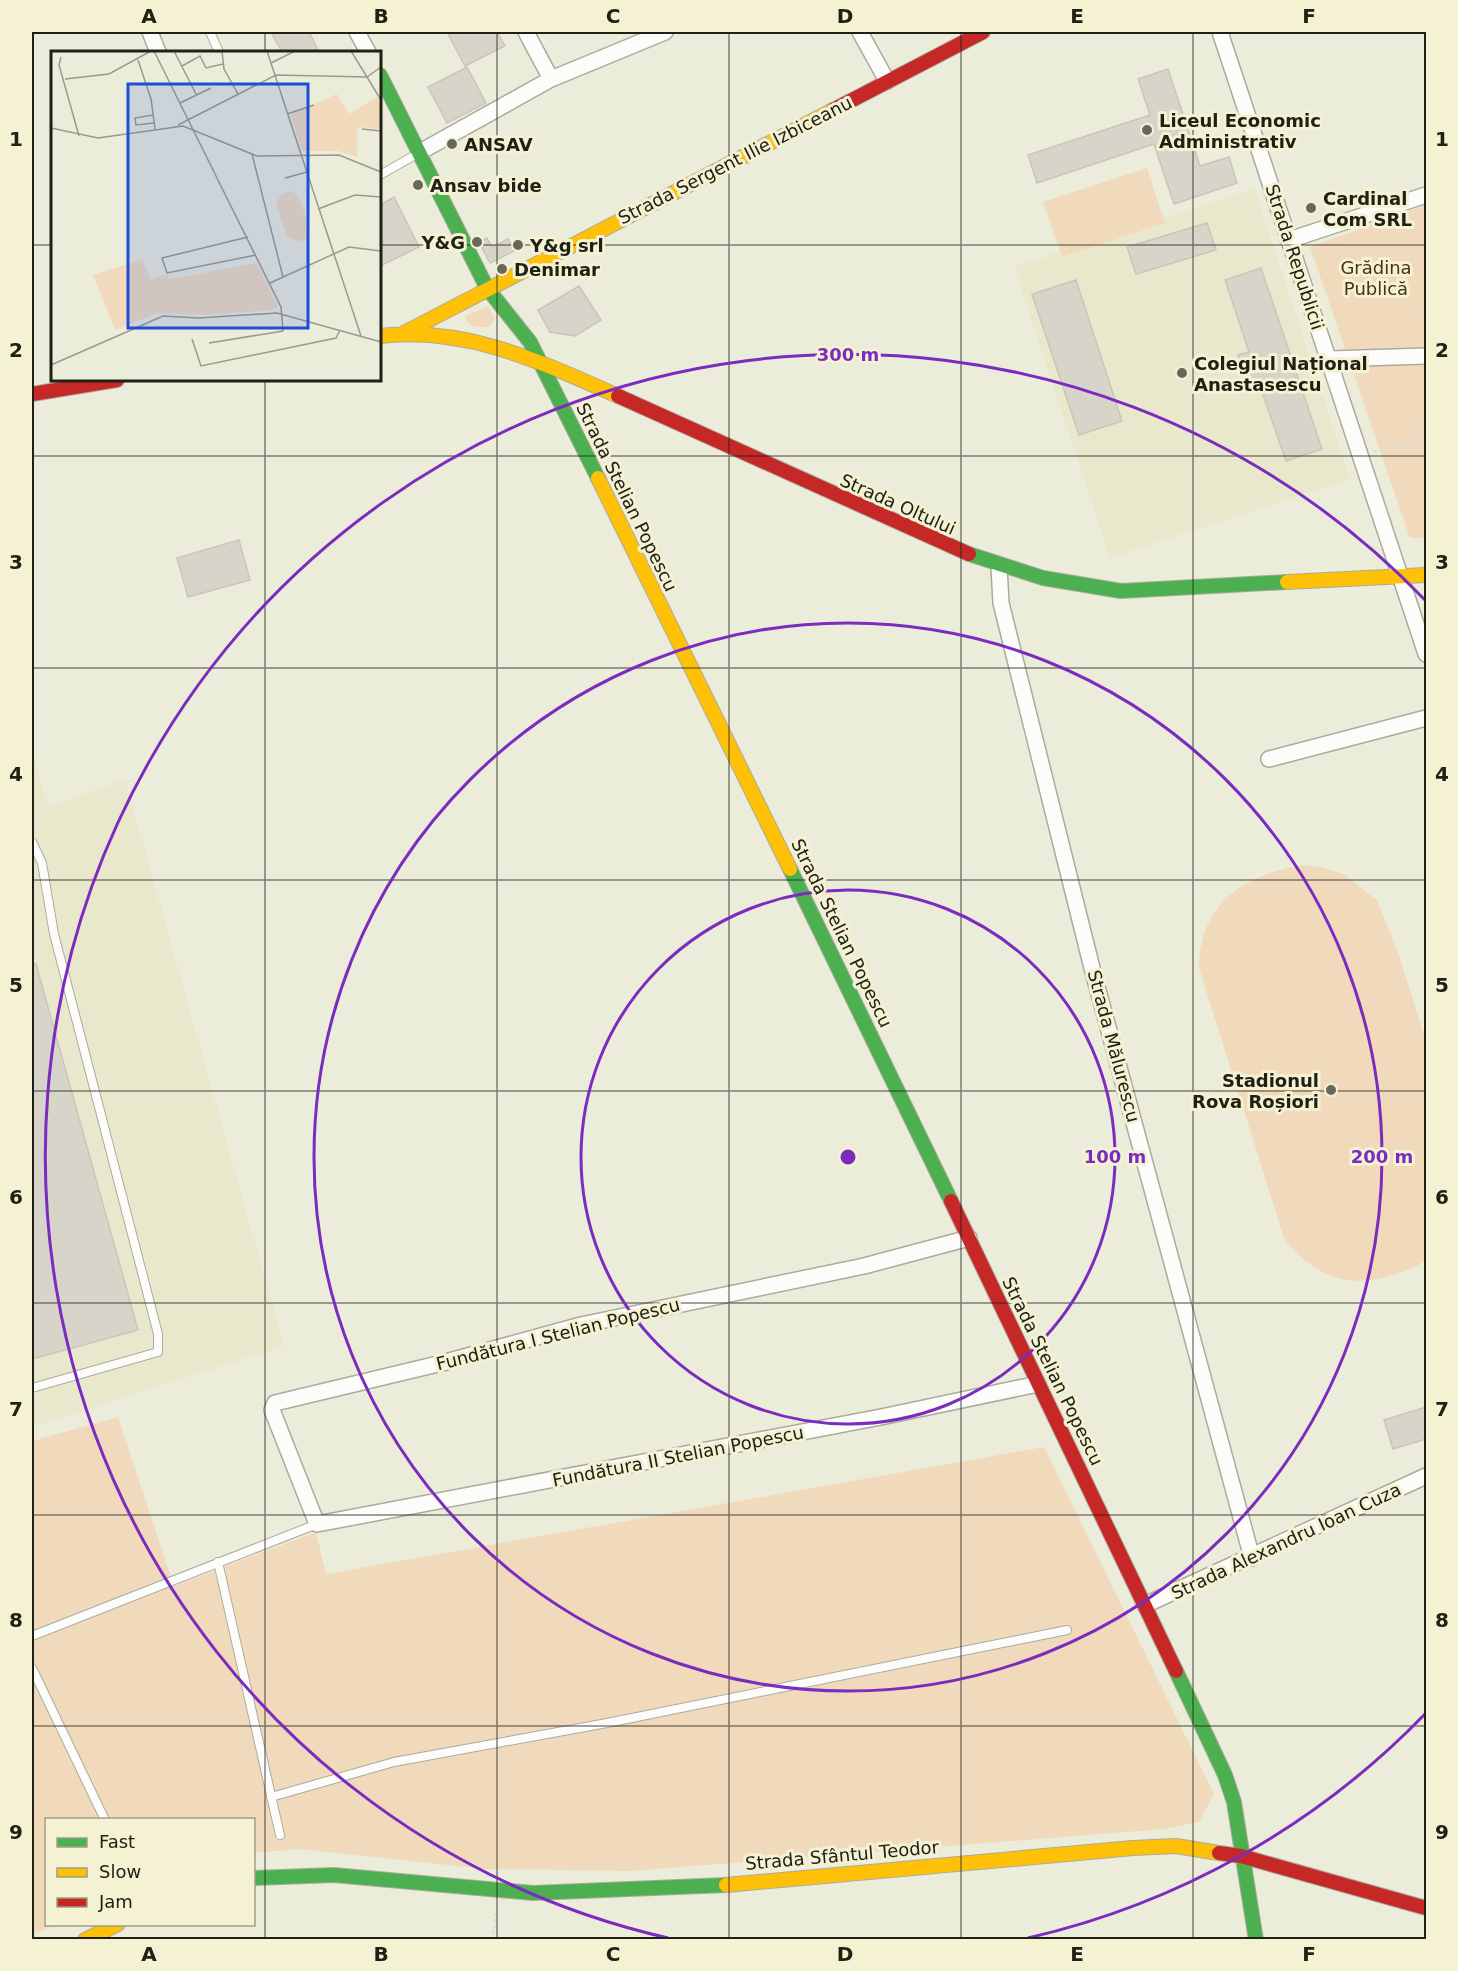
<svg xmlns="http://www.w3.org/2000/svg" width="1458" height="1971" viewBox="0 0 1458 1971" font-family="'DejaVu Sans',sans-serif">
	<style>
		.built { fill: #eae8cc }
		.green { fill: #f1dabb }
		.building { fill: #d7d5c9; stroke: #c9c6b9; stroke-width: 1.5 }
		.lines { fill: none; stroke-linecap: round; stroke-linejoin: round }
		.lane-casing { stroke: #abab9d; stroke-width: 10 }
		.street-casing { stroke: #abab9d; stroke-width: 18 }
		.fast-casing { stroke: #abab9d; stroke-width: 16 }
		.slow-casing { stroke: #abab9d; stroke-width: 16 }
		.jam-casing { stroke: #abab9d; stroke-width: 16 }
		.path { stroke: #dfdfda; stroke-width: 3; stroke-dasharray: 3 3; stroke-linecap: butt }
		.lane { stroke: #fcfcfa; stroke-width: 8 }
		.street { stroke: #fcfcfa; stroke-width: 15 }
		.fast { stroke: #4caf50; stroke-width: 14 }
		.slow { stroke: #ffc107; stroke-width: 14 }
		.jam { stroke: #c62828; stroke-width: 14 }
		.grid { fill: none; stroke: #212015; stroke-width: 1.5; stroke-opacity: 0.55 }
		.ring { fill: none; stroke: #7b2cbf; stroke-width: 3 }
		.poi-dot { fill: #68675a; stroke: #f4f2d3; stroke-width: 2 }
		.labels { text-anchor: middle; dominant-baseline: central; stroke-width: 6; stroke-linejoin: round; paint-order: stroke }
		.poi-label { font-size: 18px; font-weight: bold; fill: #212015; stroke: #f4f2d3; text-anchor: start }
		.street-label { font-size: 18px; fill: #212015; stroke: #f4f2d3 }
		.park-label { font-size: 18px; fill: #483116; stroke: #f4f2d3 }
		.inset-road { fill: none; stroke: #9b9a8c; stroke-width: 1.5 }
		.view { fill: #1d4ed8; fill-opacity: 0.15; stroke: #1d4ed8; stroke-width: 3 }
		.inset-edge { fill: none; stroke: #212015; stroke-width: 3 }
		.centre { fill: #7b2cbf; stroke: #f4f2d3; stroke-width: 3 }
		.ring-label { font-size: 18px; text-anchor: middle; font-weight: bold; fill: #7b2cbf; stroke: #f4f2d3; stroke-width: 6; stroke-linejoin: round; paint-order: stroke }
		.neatline { fill: none; stroke: #212015; stroke-width: 2 }
		.grid-label { font-size: 20px; text-anchor: middle; font-weight: bold; fill: #212015 }
	</style>
	<rect width="100%" height="100%" fill="#ececdb"/>
	<path class="built" d="M1254,188l96,291 -240,79 -96,-291z
		M32,748l16,59 77,-28 159,567 -252,81z"/>
	<path class="green" d="M1147,168l18,55 -103,34 -19,-55z
		M1426,205v333h-16l-100,-291z
		M488,306l7,13 -6,8c-11,0 -21,1 -24,-11z
		M1304,865l20,3 20,6 33,26 21,52 28,89v220c-55,29 -102,30 -142,-23l-85,-270c0,-65 46,-94 105,-103z
		M118,1417l56,169 142,-54 10,42 718,-127 170,347 -15,28 -35,7 -534,42 -144,-2 -187,-20 -45,4v-33h-208v104l9,1 -23,10v-494z"/>
	<path class="building" d="M271,32h38l10,20h-37z
		M447,32h50l8,14 -40,20z
		M467,67l19,36 -39,20 -19,-36z
		M1168,69l32,97 29,-9 8,26 -63,21 -20,-60 -117,39 -9,-28 122,-40 -12,-36z
		M394,197l25,50 -39,19v-61z
		M1207,223l9,27 -80,24 -9,-27z
		M487,238l5,9 16,-8 6,12 -24,12 -11,-21z
		M1261,268l61,181 -36,12 -26,-75 -10,4 -12,-35 11,-3 -24,-72z
		M1076,280l46,141 -43,14 -47,-141z
		M579,286l22,34 -26,16 -25,-4 -12,-22z
		M239,540l11,40 -62,17 -11,-39z
		M36,964l102,366 -106,29v-394z
		M1426,1407v32l-33,10 -9,-29z"/>
	<g class="lines">
		<g class="lane-casing">
			<path id="lane" d="M210,32l9,20
				M380,175l37,-21
				M32,842l10,21 12,71 104,400v18l-126,36
				M218,1562l62,273
				M32,1636l285,-112
				M32,1668l73,152
				M271,1797l123,-35 213,-39 460,-93"/>
		</g>
		<g class="street-casing">
			<path id="street" d="M150,32l8,20
				M357,32l11,20
				M526,32l25,47
				M860,32l27,49
				M1220,32l206,622
				M420,152l131,-73 114,-47
				M1289,240l137,-45
				M1329,359l97,-3
				M999,567l2,36 91,365 160,590
				M1269,759l157,-41
				M969,1238l-105,28 -283,59 -139,38 -167,40 -3,7 45,114 564,-107 157,-33
				M1145,1605l281,-129"/>
		</g>
		<g class="fast-casing">
			<path id="fast" d="M380,75l107,213 43,54 68,136
				M969,554l74,24 78,13 166,-9
				M790,869l161,332
				M1176,1671l49,104 9,27 22,138
				M254,1878l80,-3 199,18 193,-8"/>
		</g>
		<g class="slow-casing">
			<path id="slow" d="M404,333l429,-223
				M380,336c86,-10 161,26 238,60
				M598,478l192,391
				M1287,582l139,-7
				M726,1885l407,-37 43,-2 43,7
				M85,1940l33,-16"/>
		</g>
		<g class="jam-casing">
			<path id="jam" d="M833,110l150,-78
				M32,394l85,-14
				M618,396l351,158
				M951,1201l225,470
				M1219,1853l22,3 185,52"/>
		</g>
		<path class="path" d="M1330,243l96,74
			M1412,441l14,5
			M1374,452l38,-11 14,-14
			M492,1940l5,-31"/>
		<use href="#lane" class="lane"/>
		<use href="#street" class="street"/>
		<use href="#fast" class="fast"/>
		<use href="#slow" class="slow"/>
		<use href="#jam" class="jam"/>
	</g>
	<path class="grid" d="M265,32v20M497,32v1908M729,32v1908M961,32v1908M1193,32v1908M32,245h20M380,245h1046M265,380v1560M32,456h1394M32,668h1394M32,880h1394M32,1091h1394M32,1303h1394M32,1515h1394M32,1726h1394"/>
	<g class="ring">
		<circle cx="848" cy="1157" r="267"/>
		<circle cx="848" cy="1157" r="534"/>
		<path d="M1425 1714A802 802 0 0 1 1028 1938M668 1938A802 802 0 1 1 1425 600"/>
	</g>
	<g class="poi-dot">
		<circle cx="1147" cy="130" r="6"/>
		<circle cx="452" cy="144" r="6"/>
		<circle cx="418" cy="185" r="6"/>
		<circle cx="1311" cy="208" r="6"/>
		<circle cx="477" cy="242" r="6"/>
		<circle cx="518" cy="245" r="6"/>
		<circle cx="502" cy="269" r="6"/>
		<circle cx="1182" cy="373" r="6"/>
		<circle cx="1331" cy="1090" r="6"/>
	</g>
	<g class="labels">
		<g class="poi-label">
			<text x="1159" y="120">Liceul Economic<tspan x="1159" dy="21">Administrativ</tspan></text>
			<text x="464" y="144">ANSAV</text>
			<text x="430" y="185">Ansav bide</text>
			<text x="1323" y="198">Cardinal<tspan x="1323" dy="21">Com SRL</tspan></text>
			<text x="465" y="242" text-anchor="end">Y&amp;G</text>
			<text x="530" y="245">Y&amp;g srl</text>
			<text x="514" y="269">Denimar</text>
			<text x="1194" y="363">Colegiul Național<tspan x="1194" dy="21">Anastasescu</tspan></text>
			<text x="1319" y="1080" text-anchor="end">Stadionul<tspan x="1319" dy="21">Rova Roșiori</tspan></text>
		</g>
		<g class="street-label">
			<text transform="translate(735 160) rotate(-27)">Strada Sergent Ilie Izbiceanu</text>
			<text transform="translate(1295 257) rotate(72)">Strada Republicii</text>
			<text transform="translate(627 497) rotate(64)">Strada Stelian Popescu</text>
			<text transform="translate(898 504) rotate(24)">Strada Oltului</text>
			<text transform="translate(842 933) rotate(64)">Strada Stelian Popescu</text>
			<text transform="translate(1114 1046) rotate(75)">Strada Mălurescu</text>
			<text transform="translate(558 1334) rotate(-14)">Fundătura I Stelian Popescu</text>
			<text transform="translate(1053 1371) rotate(64)">Strada Stelian Popescu</text>
			<text transform="translate(678 1456) rotate(-11)">Fundătura II Stelian Popescu</text>
			<text transform="translate(1286 1541) rotate(-25)">Strada Alexandru Ioan Cuza</text>
			<text transform="translate(842 1855) rotate(-5)">Strada Sfântul Teodor</text>
		</g>
		<g class="park-label">
			<text x="1376" y="267">Grădina<tspan x="1376" dy="21">Publică</tspan></text>
		</g>
	</g>
	<g transform="translate(51 51)">
		<rect width="330" height="330" fill="#ececdb"/>
		<path d="M286,43l12,20 28,-17 4,7v25l-24,-2v30l-19,-6h-36l-12,-36zM241,140l7,6 11,32 -2,9 -9,4 -12,-5 -11,-33 5,-10zM92,208l7,21 17,-6 2,5 88,-16 21,43 -6,4 -66,5 -48,-2 -43,17 -22,-55z" fill="#f1dabb"/>
		<path class="inset-road" d="M103,0l127,256 2,24 -74,12M123,0l22,43M171,0l2,18 14,25M216,0l94,285M300,0l16,26M10,6l-2,8 20,71M87,9l13,39 4,30M220,12l24,-12M131,15l18,-10 6,12 17,-4M316,26l14,23M14,28l44,-5 42,-23M129,52l31,-15M236,63l27,-9M102,64l-18,3 1,7 18,-2M127,74l98,-50 91,2 14,-10M0,77l47,10 85,-12 74,30 82,-1 42,17M311,78l19,2M201,103l31,123M234,127l22,-6M267,158l37,-14 26,2M197,186l-86,21 5,15 89,-18M219,232l79,-36 32,4M141,288l9,27 135,-28 4,-8M0,314l112,-49 36,2 78,-5 104,29"/>
		<path class="view" d="M77,33h180v244h-180z"/>
		<rect width="330" height="330" class="inset-edge"/>
	</g>
	<circle cx="848" cy="1157" r="9" class="centre"/>
	<g class="ring-label">
		<text x="848" y="361">300 m</text>
		<text x="1115" y="1163">100 m</text>
		<text x="1382" y="1163">200 m</text>
	</g>
	<rect width="1458" height="1971" fill="none" stroke="#f4f2d3" stroke-width="66"/>
	<rect x="45" y="1818" width="210" height="108" fill="#f4f2d3" stroke="#a09e87" stroke-width="1.5"/>
	<rect x="57" y="1838" width="30" height="9" fill="#4caf50" stroke="#a09e87" stroke-width="1.5"/>
	<text x="99" y="1848" font-size="18" fill="#212015">Fast</text>
	<rect x="57" y="1868" width="30" height="9" fill="#ffc107" stroke="#a09e87" stroke-width="1.5"/>
	<text x="99" y="1878" font-size="18" fill="#212015">Slow</text>
	<rect x="57" y="1898" width="30" height="9" fill="#c62828" stroke="#a09e87" stroke-width="1.5"/>
	<text x="99" y="1908" font-size="18" fill="#212015">Jam</text>
	<rect x="33" y="33" width="1392" height="1905" class="neatline"/>
	<g class="grid-label">
		<text x="149" y="23">A</text>
		<text x="381" y="23">B</text>
		<text x="613" y="23">C</text>
		<text x="845" y="23">D</text>
		<text x="1077" y="23">E</text>
		<text x="1309" y="23">F</text>
		<text x="16" y="146">1</text>
		<text x="1442" y="146">1</text>
		<text x="16" y="357">2</text>
		<text x="1442" y="357">2</text>
		<text x="16" y="569">3</text>
		<text x="1442" y="569">3</text>
		<text x="16" y="781">4</text>
		<text x="1442" y="781">4</text>
		<text x="16" y="992">5</text>
		<text x="1442" y="992">5</text>
		<text x="16" y="1204">6</text>
		<text x="1442" y="1204">6</text>
		<text x="16" y="1416">7</text>
		<text x="1442" y="1416">7</text>
		<text x="16" y="1627">8</text>
		<text x="1442" y="1627">8</text>
		<text x="16" y="1839">9</text>
		<text x="1442" y="1839">9</text>
		<text x="149" y="1961">A</text>
		<text x="381" y="1961">B</text>
		<text x="613" y="1961">C</text>
		<text x="845" y="1961">D</text>
		<text x="1077" y="1961">E</text>
		<text x="1309" y="1961">F</text>
	</g>
</svg>
